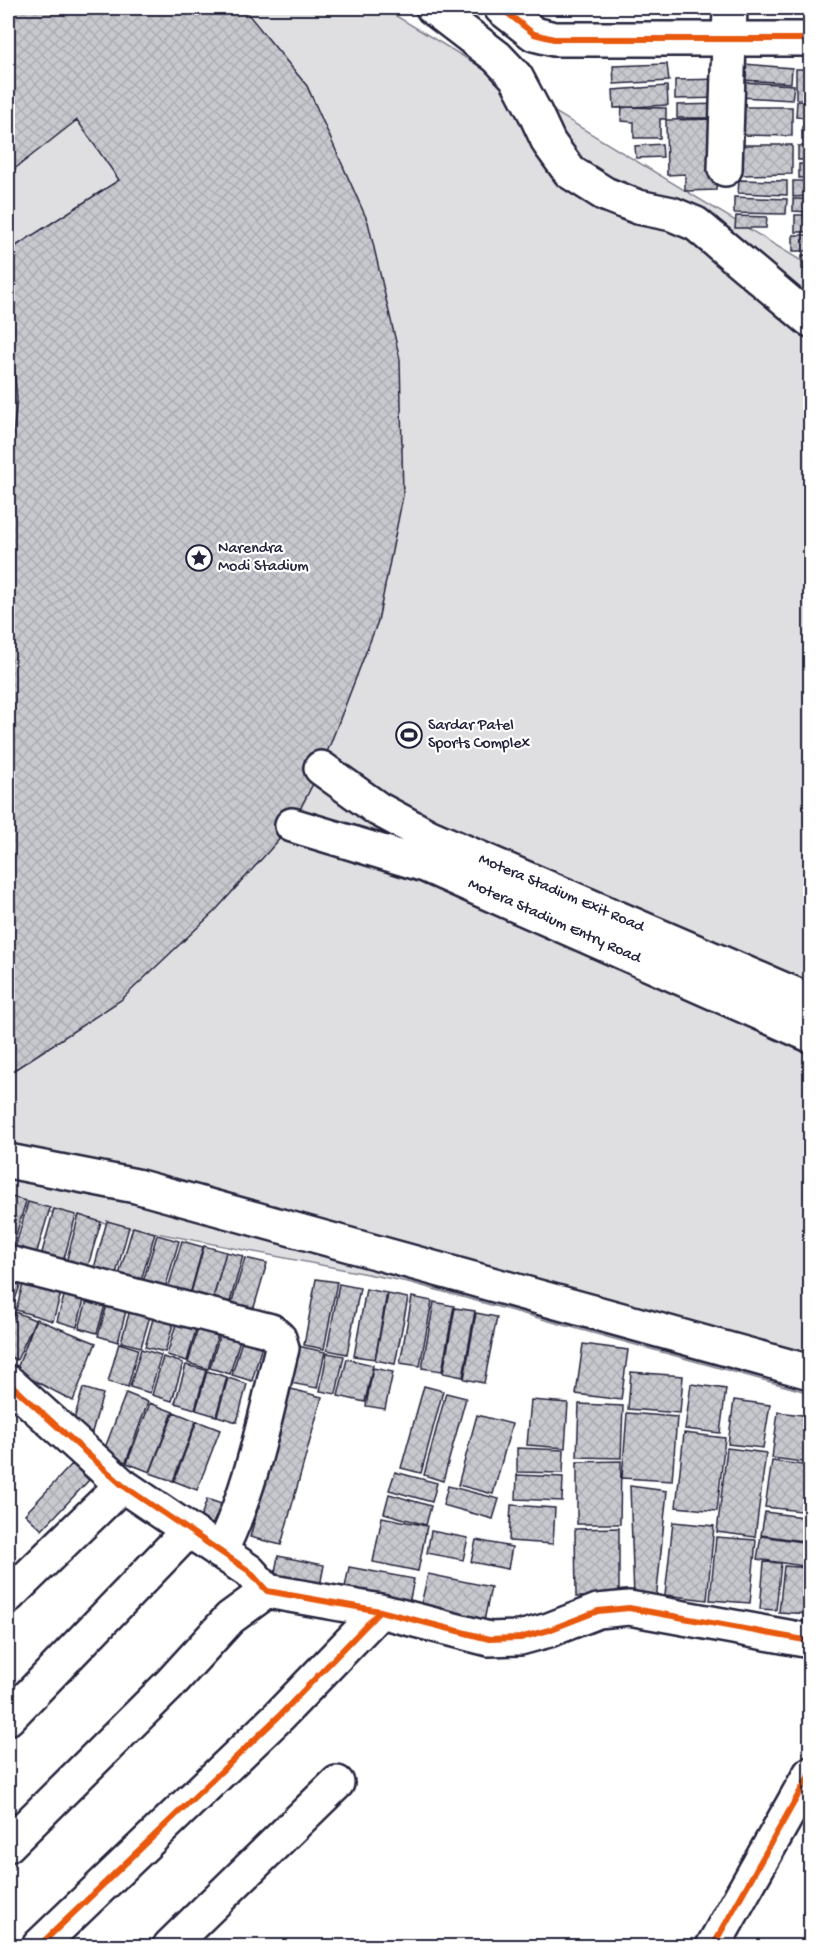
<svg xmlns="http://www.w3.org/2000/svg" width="818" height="1954" viewBox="0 0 818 1954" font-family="'Gochi Hand',sans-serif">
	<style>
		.garden { fill: #dfdfe2; stroke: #80808e; stroke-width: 1.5 }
		.building { fill: url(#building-cross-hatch); stroke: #22223b; stroke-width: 1.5 }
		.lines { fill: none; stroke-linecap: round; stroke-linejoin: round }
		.minor-casing { stroke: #22223b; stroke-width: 38 }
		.minor { stroke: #fff; stroke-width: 33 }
		.cycleway-casing { stroke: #fff; stroke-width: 10 }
		.cycleway { stroke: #e8590c; stroke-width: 6 }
		.labels { text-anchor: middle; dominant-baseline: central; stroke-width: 4.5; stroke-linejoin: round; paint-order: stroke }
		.poi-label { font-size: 16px; fill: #22223b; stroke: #fff; text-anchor: start }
		.street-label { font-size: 16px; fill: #22223b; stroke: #fff }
	</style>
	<defs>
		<pattern id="building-cross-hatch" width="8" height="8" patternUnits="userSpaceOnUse" patternTransform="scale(1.5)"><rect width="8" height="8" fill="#c8c8cf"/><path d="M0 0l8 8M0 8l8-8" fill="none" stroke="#acacb3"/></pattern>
	</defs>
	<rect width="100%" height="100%" fill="#fff"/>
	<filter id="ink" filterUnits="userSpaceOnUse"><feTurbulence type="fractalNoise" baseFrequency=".0167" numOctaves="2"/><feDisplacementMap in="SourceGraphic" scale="12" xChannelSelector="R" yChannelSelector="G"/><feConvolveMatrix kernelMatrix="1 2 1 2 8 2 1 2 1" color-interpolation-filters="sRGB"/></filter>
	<g filter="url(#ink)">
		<path class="garden" d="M8,8h375l427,258v1127l-402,-111 -400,-78z"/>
		<path class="building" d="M8,8h235l64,78 61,136 32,137 3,137 -25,125 -57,147 -29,57 -77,86 -94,89 -113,74v-589l9,-87 -9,-90v-57l111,-71 -42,-60 -69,54z
			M667,64l2,17 -55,3 -1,-18z
			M744,64l48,4 -1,15 -48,-3z
			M796,69h14v30h-14z
			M724,79v19l-49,1v-19z
			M740,82l54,3 -2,15 -52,-3z
			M667,86l1,19 -54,3 -1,-18z
			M797,101l13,1v16l-14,-1z
			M722,104v14h-45v-13z
			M622,107l44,1v11h-6v19h-26v-16l-13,-1z
			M739,107h53v29l-53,-1z
			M720,119l-4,71 -31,1v-17l-18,1 -1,-55z
			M810,126v14h-8v-13z
			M662,144l1,13 -27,1 -1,-12z
			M740,145h52v29l-52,1z
			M798,146h12v14h-12z
			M799,164h11v14h-11z
			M739,180l48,1v14l-49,-2z
			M793,181h17v15l-17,1z
			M734,197l53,2 -1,15 -52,-1z
			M793,199h17v13l-17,-1z
			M795,215h15v17h-15z
			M736,216l31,1 -1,11h-31z
			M793,235h17v16h-17z
			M802,255h8v14h-8z
			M806,273h4v14h-5z
			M8,1196l18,5 -17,58 -1,-1z
			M28,1202l22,6 -17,57 -21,-6z
			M54,1209l22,6 -16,58 -22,-6z
			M79,1215l22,7 -17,57 -21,-6z
			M107,1221l22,6 -16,58 -22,-6z
			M133,1227l22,6 -17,58 -22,-6z
			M157,1235l22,6 -17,58 -22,-7z
			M182,1241l21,6 -16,58 -22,-6z
			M204,1246l22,6 -16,58 -22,-6z
			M226,1252l17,4 -17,60 -17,-4z
			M245,1258l22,5 -17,58 -22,-6z
			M26,1273l38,10 -11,38 -37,-11z
			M8,1278l13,5 -13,36z
			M316,1279l21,3 -13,67 -20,-4z
			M68,1282l19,6 -10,39 -20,-6z
			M339,1284l21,4 -13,66 -20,-4z
			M366,1289l21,4 -12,66 -21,-3z
			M90,1290l18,5 -11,38 -18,-5z
			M388,1294l20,4 -13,66 -20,-4z
			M412,1297l20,4 -12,65 -20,-3z
			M109,1298l19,5 -10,39 -20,-6z
			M434,1302l20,4 -12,65 -20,-3z
			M132,1303l20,6 -11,38 -20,-5z
			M156,1308l20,6 -11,38 -20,-5z
			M455,1308l20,3 -12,66 -20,-4z
			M15,1312l20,8 -18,40 -9,-4v-27z
			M476,1313l21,4 -13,66 -20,-4z
			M178,1317l20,5 -11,39 -20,-6z
			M36,1319l60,24 -23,58 -57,-30z
			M199,1325l20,5 -11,39 -20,-6z
			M221,1330l20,6 -11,38 -20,-6z
			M243,1337l20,5 -11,39 -20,-6z
			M119,1343l19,6 -10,38 -20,-5z
			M583,1344l45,6 -7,50 -45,-6z
			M298,1346l27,6 -8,36 -27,-5z
			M141,1349l20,6 -11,38 -20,-6z
			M327,1353l17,3 -8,38 -16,-3z
			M163,1357l20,6 -11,38 -20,-6z
			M347,1359l26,6 -8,37 -27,-6z
			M186,1365l20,5 -11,39 -20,-6z
			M373,1368l20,4 -8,37 -19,-3z
			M207,1371l20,6 -11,39 -20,-6z
			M631,1372l52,4 -3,37 -52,-4z
			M228,1378l19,6 -10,38 -20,-6z
			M691,1384l35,5 -6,44 -35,-4z
			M424,1386l19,5 -22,82 -20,-5z
			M83,1388l20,6 -11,38 -20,-5z
			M291,1389l31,8 -41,148 -31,-8z
			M126,1393l22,9 -22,60 -23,-9z
			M446,1393l20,5 -23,83 -19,-6z
			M531,1400l37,3 -3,45 -38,-3z
			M734,1400l36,5 -7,43 -35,-4z
			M150,1403l23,9 -23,60 -23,-9z
			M579,1404l44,2 -2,52 -44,-1z
			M174,1412l22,9 -23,60 -23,-8z
			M778,1412l32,4v47l-38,-5z
			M627,1413l50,4 -5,64 -50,-3z
			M477,1415l35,9 -19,70 -35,-9z
			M197,1421l23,9 -23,60 -23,-9z
			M684,1433l41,5 -8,73 -41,-4z
			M517,1448l47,2 -1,23 -46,-1z
			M727,1448l39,5 -11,84 -38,-5z
			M621,1461l-1,63h-43v-62z
			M772,1461l38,5v46l-45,-5z
			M72,1464l17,16 -47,50 -17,-16z
			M395,1472l42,11 -5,19 -43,-12z
			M517,1475l46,2 -1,24 -46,-2z
			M448,1486l51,13 -6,20 -50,-14z
			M630,1486l37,5 -11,110 -22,-4z
			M389,1494l42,12 -5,19 -42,-12z
			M207,1499l23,8 -10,29 -23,-8z
			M511,1505l44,3 -2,36 -44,-3z
			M765,1512l45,6v24l-49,-7z
			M382,1517l45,9 -9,45 -45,-9z
			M673,1522l41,4 -7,74 -42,-5z
			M619,1528v69h-43l-1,-68z
			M431,1531l37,7 -5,22 -36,-7z
			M761,1536l49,7 -1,24 -52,-8z
			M716,1537l40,3 -6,63 -40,-3z
			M476,1540l36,7 -4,22 -37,-7z
			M278,1556l46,9 -6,32 -46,-8z
			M764,1562l17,1 -5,47 -16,-1z
			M784,1566l26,2 -2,46 -29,-2z
			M349,1567l65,12 -6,30 -65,-12z
			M428,1574l63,13 -8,39 -64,-13z"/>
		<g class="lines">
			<g class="minor-casing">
				<path id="minor" d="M433,8l64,49 19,20 19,36 14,30 21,29 35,22 33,13 34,7 24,10 114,96
					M501,8l33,26 20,5h256
					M725,169l5,-161
					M321,768l57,41 52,28 380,164
					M292,825l133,40 385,170
					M8,1161l128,25 674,186
					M8,1263l263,68 8,7 3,10c-17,69 -30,140 -62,204
					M8,1382l114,103 127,86 18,20 113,20 109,28 31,-1 29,-8 49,-19 31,-3 181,33
					M8,1596l114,-111
					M8,1718l180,-187
					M8,1845l161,-160 61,-67 37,-27
					M39,1946l240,-230 101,-105
					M170,1946l167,-163
					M713,1946l97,-172"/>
			</g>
			<use href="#minor" class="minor"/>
			<g class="cycleway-casing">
				<path id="cycleway" d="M501,8l33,26 20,5h256
					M8,1382l114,103 127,86 18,20 113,20 109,28 31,-1 29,-8 49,-19 31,-3 181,33
					M39,1946l240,-230 101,-105
					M713,1946l97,-172"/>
			</g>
			<use href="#cycleway" class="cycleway"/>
		</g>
	</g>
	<defs>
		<g id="sight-ring" transform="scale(1.35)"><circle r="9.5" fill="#fff" stroke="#22223b" stroke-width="1.5"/><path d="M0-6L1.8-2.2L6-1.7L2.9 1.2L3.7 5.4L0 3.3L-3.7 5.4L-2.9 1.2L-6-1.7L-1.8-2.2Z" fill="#22223b"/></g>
		<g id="stadium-ring" transform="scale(1.35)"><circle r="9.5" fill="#fff" stroke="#22223b" stroke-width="1.5"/><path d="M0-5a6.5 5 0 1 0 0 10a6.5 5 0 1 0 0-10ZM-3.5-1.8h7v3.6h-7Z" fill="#22223b"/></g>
	</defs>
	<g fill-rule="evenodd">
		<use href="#sight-ring" x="199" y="558"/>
		<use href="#stadium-ring" x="409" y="735"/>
	</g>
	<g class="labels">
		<g class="poi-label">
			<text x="218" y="549">Narendra<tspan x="218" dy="18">Modi Stadium</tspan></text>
			<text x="428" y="726">Sardar Patel<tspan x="428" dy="18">Sports Complex</tspan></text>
		</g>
		<g class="street-label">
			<text transform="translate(561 894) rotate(23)">Motera Stadium Exit Road</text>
			<text transform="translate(554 922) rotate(24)">Motera Stadium Entry Road</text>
		</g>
	</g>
	<rect width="818" height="1954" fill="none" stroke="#fff" stroke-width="30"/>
	<rect x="15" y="15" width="788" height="1924" fill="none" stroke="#22223b" stroke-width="2" filter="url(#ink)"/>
</svg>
